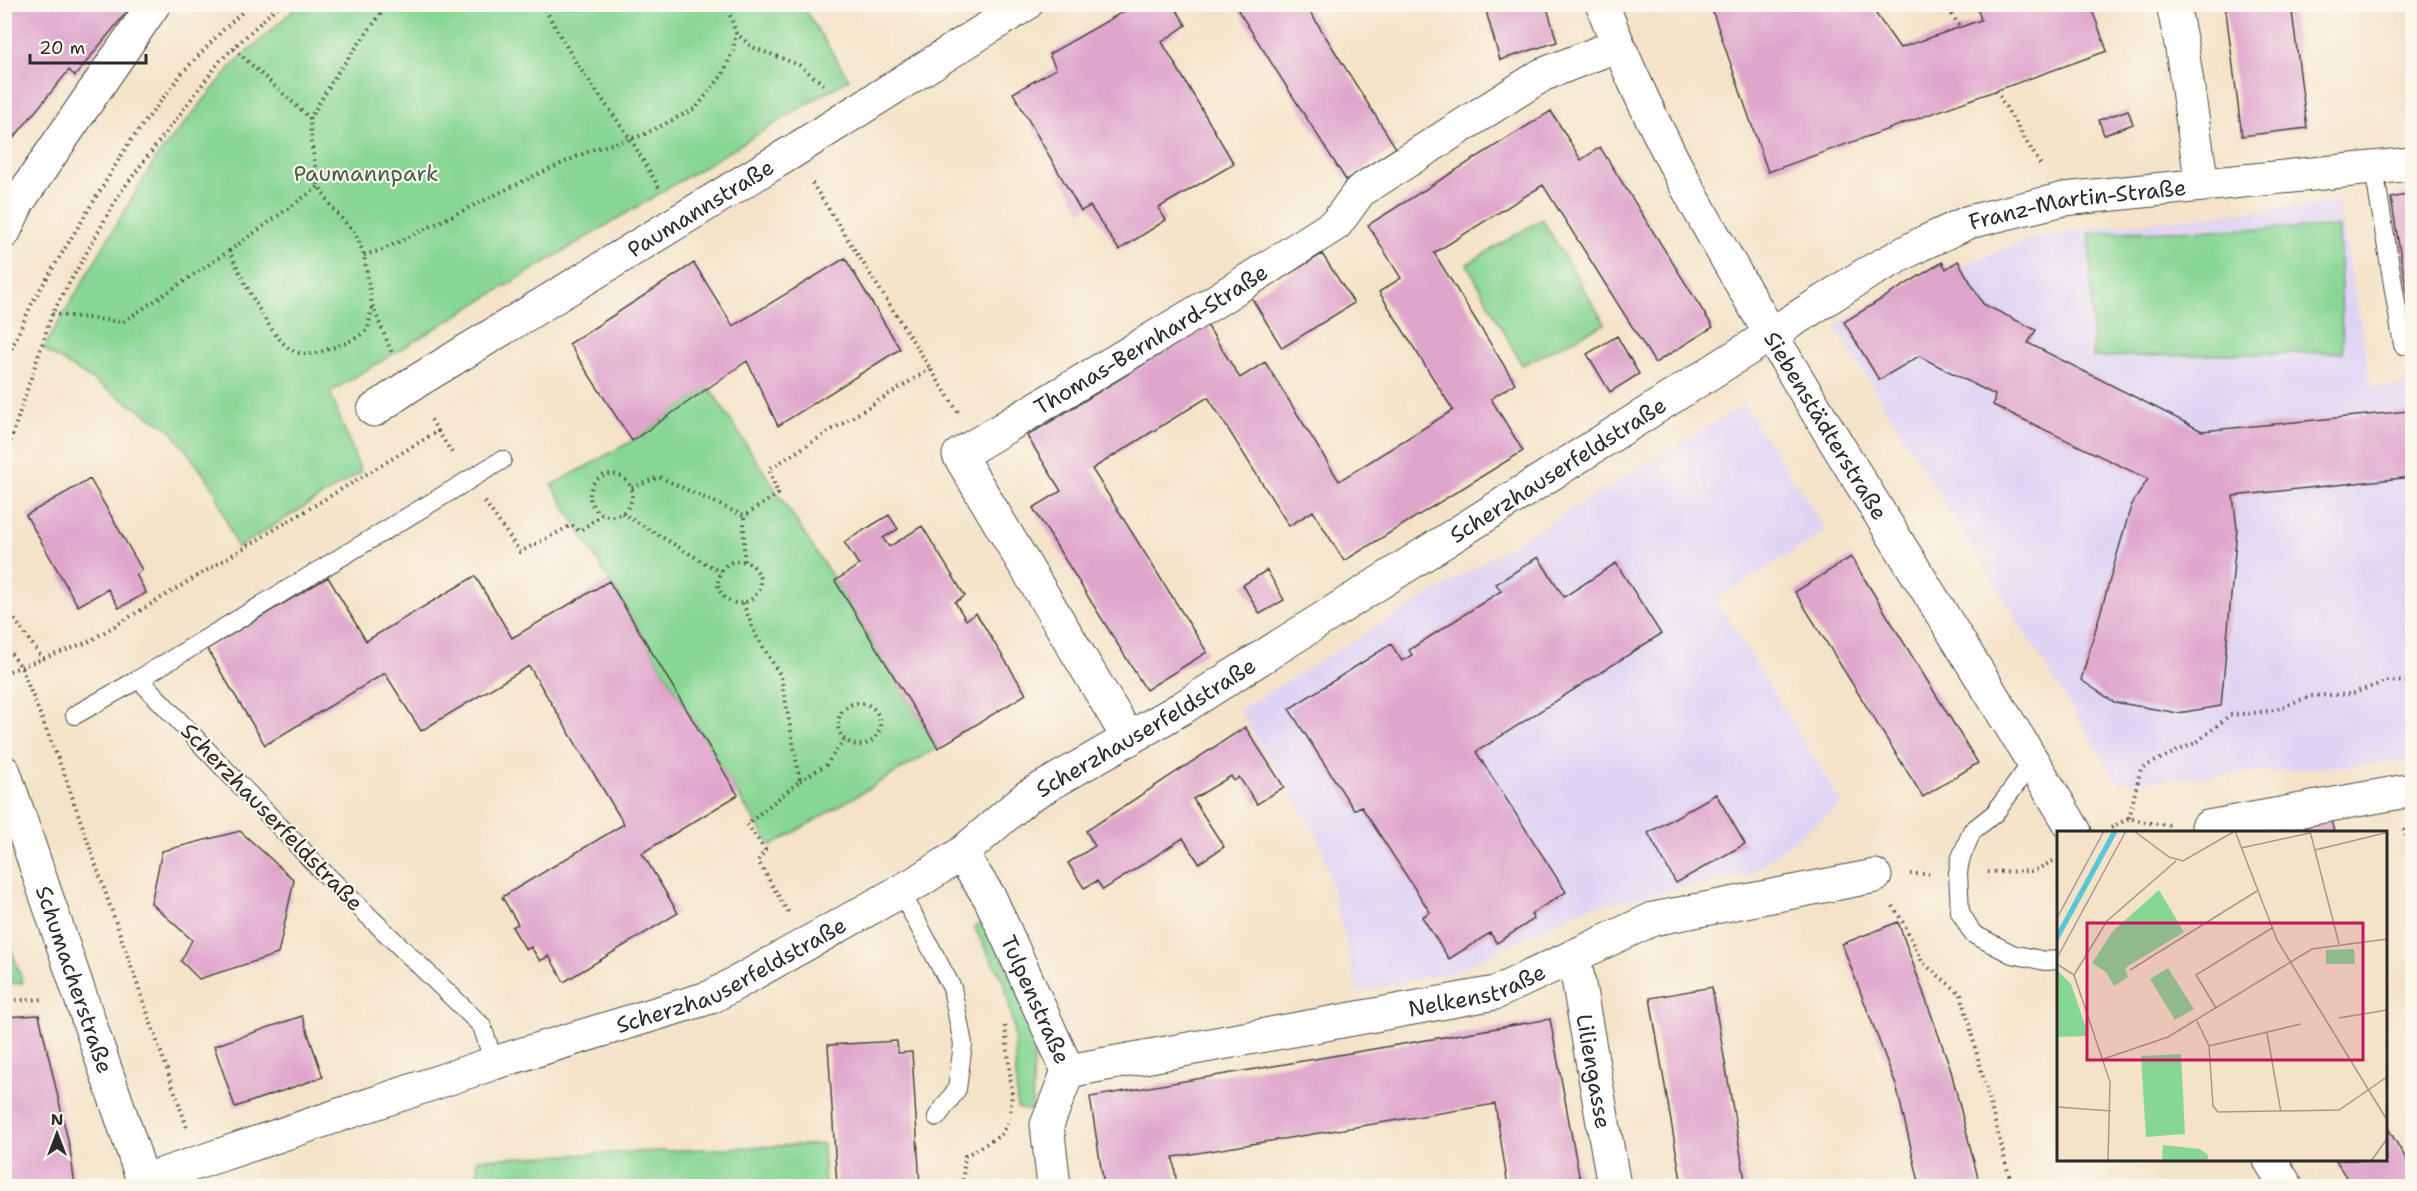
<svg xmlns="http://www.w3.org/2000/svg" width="2417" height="1191" viewBox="0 0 2417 1191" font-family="'Shantell Sans',sans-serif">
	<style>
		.built { fill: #e0d4f4 }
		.green { fill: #88d694; stroke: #5a8060; stroke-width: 1.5 }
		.building { fill: #dfa6cc }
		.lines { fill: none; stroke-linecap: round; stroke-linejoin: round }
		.service-casing { stroke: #494743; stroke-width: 20 }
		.minor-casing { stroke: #494743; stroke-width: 35 }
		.tertiary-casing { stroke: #494743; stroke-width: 35 }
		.path { stroke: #494743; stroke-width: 4; stroke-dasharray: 1.5 4.5; stroke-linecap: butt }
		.service { stroke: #fff; stroke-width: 18 }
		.minor { stroke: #fff; stroke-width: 33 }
		.tertiary { stroke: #fff; stroke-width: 33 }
		.labels { text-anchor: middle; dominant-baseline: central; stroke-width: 4.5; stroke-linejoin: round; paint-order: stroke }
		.park-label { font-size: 22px; fill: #475e4a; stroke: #fbf7ec }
		.street-label { font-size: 22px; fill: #2b2b2b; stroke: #fbf7ec }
		.inset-road { fill: none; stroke: #a4998a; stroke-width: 1.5 }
		.view { fill: #c2185b; fill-opacity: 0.15; stroke: #c2185b; stroke-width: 3 }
		.inset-edge { fill: none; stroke: #2b2b2b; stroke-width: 3 }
	</style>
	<rect width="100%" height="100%" fill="#fbf7ec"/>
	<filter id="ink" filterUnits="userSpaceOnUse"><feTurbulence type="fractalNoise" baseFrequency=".0167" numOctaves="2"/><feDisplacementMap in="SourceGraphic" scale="12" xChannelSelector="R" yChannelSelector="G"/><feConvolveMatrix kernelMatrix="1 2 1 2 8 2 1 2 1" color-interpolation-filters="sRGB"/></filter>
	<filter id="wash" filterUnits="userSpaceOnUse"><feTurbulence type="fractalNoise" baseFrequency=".008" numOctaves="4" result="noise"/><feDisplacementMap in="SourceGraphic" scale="24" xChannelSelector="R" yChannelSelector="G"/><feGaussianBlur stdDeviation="1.35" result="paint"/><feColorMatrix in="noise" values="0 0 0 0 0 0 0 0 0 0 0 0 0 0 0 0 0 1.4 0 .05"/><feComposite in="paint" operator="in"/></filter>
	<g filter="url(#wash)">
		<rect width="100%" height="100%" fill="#f4e3c9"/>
		<path class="built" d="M2338,202l34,185 40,-3v377l-294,22 -283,-457 107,-64 4,6 12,-7 4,5 60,-24 54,-12z
			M1744,405l83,126 -111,68 126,205 -93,70 -163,34 -134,64 -94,20 -38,-152 -81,-130z"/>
		<path class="green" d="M299,5h503l47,74 -519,313 31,80 -124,76 -23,-60 -44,-59 -127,-80 113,-191 76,-92z
			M1542,219l63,105 -83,41 -55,-101z
			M2339,227l4,125 -250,5 -3,-124z
			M709,387l126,194 103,167 -167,98 -33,-51 -186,-310 80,-44z
			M985,921l50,108 -3,82 -15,-3 -3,-79 -9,-44 -31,-58z
			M4,932h1l18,51 -18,1z
			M823,1144l2,42h-346l-2,-27z"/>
		<g id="blocks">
			<path class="building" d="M4,4h129l-58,72 -6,-6 -65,80z
				M1145,4h28l13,21 -24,17 72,122 -76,44 8,12 -47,30 -29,-44 -9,5 -68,-118 43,-24 -7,-15 86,-49 7,1z
				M1234,4h71l91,144 -50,32z
				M1484,4h62l11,38 -57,18z
				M1710,4h159l31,44 81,-28 -5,-16h114l17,47 -339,121z
				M2225,4h66l16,124 -65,8z
				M2128,110l5,14 -29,11 -5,-15z
				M1551,111l30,49 19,-13 113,180 -58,36 -112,-178 -109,68 81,130 -24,16 32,52 -179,110 -31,-50 -24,15 -81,-129 -116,72 115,183 -61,38 -113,-182 28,-17 -34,-55 180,-111 33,53 25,-16 74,119 114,-71 -74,-118 22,-14 -33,-53z
				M2412,194v124h-1l-20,-120z
				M1322,254l32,49 -72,45 -31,-51z
				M845,258l55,91 -122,77 -31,-65 -115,80 -63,-97 125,-81 39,63z
				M1958,261l25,43 53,26 -8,13 174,88 206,-20 4,37v29l-179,19 4,33 -16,177 -43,7 -64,-11 -33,-22 50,-174 17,-27 -155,-74 2,-10 -76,-39 -40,24 -35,-58 98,-60 4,7z
				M1617,336l22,38 -29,18 -23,-38z
				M90,479l52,91 -6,4 10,19 -27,15 -11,-19 -30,17 -52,-91z
				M889,515l9,14 -15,9 6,9 33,-21 43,70 -10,6 11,18 10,-7 50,81 -88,54 -103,-167 24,-16 -15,-23z
				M1538,557l26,40 52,-34 45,71 -185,118 90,140 -35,22 3,5 -37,24 -7,-10 -41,26 -27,-42 8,-5 -69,-106 -7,4 -65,-101 102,-65 11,17 10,-6 -3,-5 92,-59 -5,-7z
				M1851,557l127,206 -55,34 -128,-205z
				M1267,570l17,30 -24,14 -17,-29z
				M475,576l37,62 97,-57 129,214 -96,58 36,60 -114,69 -15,-26 -9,5 -9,-14 -5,3 -14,-23 6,-3 -16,-27 122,-73 -95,-158 -108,65 -36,-58 -120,72 -58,-96 121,-72 38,64z
				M1245,727l39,60 -27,17 -18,-27 -5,4 -3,-5 -38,23 31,48 -25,16 -16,-25 -80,52 -6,-9 -13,7 -16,-25 27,-17 -9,-15z
				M1716,794l29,50 -69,39 -28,-50z
				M2331,820l3,12h-48z
				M240,831l54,49 -16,74 -79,25 -18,-18 11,-21 -41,-37 11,-52z
				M1898,922l52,145 30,119h-60l-24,-101 -54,-141z
				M1712,987l27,157 7,42h-64l-32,-188z
				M39,1015l31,134 5,37h-71v-169z
				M302,1016l21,61 -88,30 -21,-61z
				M1550,1019l31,167h-73l-13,-82 -322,53 4,29h-73l-14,-89z
				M897,1041l1,12 14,-1 8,134h-83l-9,-141z
				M2386,1125l26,44v17h-60l-17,-26h51z"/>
		</g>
	</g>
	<g filter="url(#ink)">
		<use href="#blocks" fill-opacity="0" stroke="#494743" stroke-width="1.5"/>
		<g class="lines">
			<g class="service-casing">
				<path id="service" d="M2374,169l29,176
					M75,715l64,-36
					M2033,761l-38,52 -23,18 -12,29 -2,13 2,39 13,22 39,20 33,7 13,-1
					M901,892l51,96 11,56 -6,45 -20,28
					M494,1063l-12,-37 -162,-157 -181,-190 363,-219"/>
			</g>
			<g class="minor-casing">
				<g id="minor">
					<path d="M2173,4l9,45 20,136"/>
					<path d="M4,232l14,-30 136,-198"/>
					<path id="s1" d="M374,410l35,-24 383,-234 234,-148"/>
					<path id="s2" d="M1129,739l-170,-284 255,-153 122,-78 24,-33 182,-116 76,-30"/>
					<path id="s3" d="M4,772l141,414"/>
					<path d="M2208,827l204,-37"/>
					<path id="s4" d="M961,854l29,44 78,173 -21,54 7,61"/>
					<path id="s5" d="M1574,956l40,230"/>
					<path id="s6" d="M1068,1071l427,-78 158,-74 222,-43"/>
					<path id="s7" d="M143,1181l351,-118 217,-66 208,-116 42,-27 66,-57 155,-89 684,-434 55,-30 48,-22 95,-23 348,-35"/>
				</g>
			</g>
			<g class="tertiary-casing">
				<g id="tertiary">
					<path id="s8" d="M1602,4c49,129 120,248 190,366 93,155 191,307 283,462"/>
					<path d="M2270,1160l16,26"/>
				</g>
			</g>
			<path class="path" d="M388,4l-50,68 -28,46 1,24 8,44 13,22 24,26 8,21 8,50 20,48
				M542,4l34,59 54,75 31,53
				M726,4l10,29 16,14 47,18 28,22
				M1945,4l15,23
				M234,49l76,69
				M1996,91l46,76
				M812,183l146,229
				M229,251l89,-64
				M364,255l18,-5 152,-74 60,-27 49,-14 53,-27 27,-34 10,-24 3,-17
				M52,314l71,8 106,-71c13,24 43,96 70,102 12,3 21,-1 32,-5 15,-4 25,-9 37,-19l4,-23
				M4,365l29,-64 96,-158 54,-71 38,-40 30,-28
				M438,431l16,25
				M590 495a21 21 0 1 1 42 0a21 21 0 1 1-42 0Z
				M632,488l27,-11 85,39 34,-22 -9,-25 161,-100
				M4,501l6,-59 42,-128 68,-121 100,-132 60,-57
				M485,502l35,50 52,-27 7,6 23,-16
				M622,513l98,59
				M718 582a21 21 0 1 1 42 0a21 21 0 1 1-42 0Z
				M744,561v-45
				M743,603l12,31 26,42 19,105 -53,43 18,26 -7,11 31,53
				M4,605l39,54
				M4,644l17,23 44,109 122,351
				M4,673l84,-31 350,-211 -9,-15
				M838 724a21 21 0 1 1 42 0a21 21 0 1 1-42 0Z
				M800,781l26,-16 18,-25
				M2129,818l12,-50 56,-26 33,-27 41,-4 40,-15 40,-2 36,-13 25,1
				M2111,828l18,-10 20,5 23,2
				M2404,829l8,30
				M1988,872l46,-1 19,-10
				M1910,874h19
				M1893,906l11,18 19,39 38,31 51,192
				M4,1001l40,-2
				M1005,1026l7,66 -2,22
				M962,1186l3,-30 36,-21 9,-16"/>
			<use href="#service" class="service"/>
			<use href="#minor" class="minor"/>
			<use href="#tertiary" class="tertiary"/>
		</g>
	</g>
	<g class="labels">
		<g class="park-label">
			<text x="366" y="173">Paumannpark</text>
		</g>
		<g class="street-label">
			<text stroke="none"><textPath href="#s7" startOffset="2187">Franz-Martin-Straße</textPath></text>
			<text stroke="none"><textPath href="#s1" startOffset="384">Paumannstraße</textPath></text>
			<text stroke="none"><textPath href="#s2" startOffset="555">Thomas-Bernhard-Straße</textPath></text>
			<text stroke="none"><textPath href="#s8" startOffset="478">Siebenstädterstraße</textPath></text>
			<text stroke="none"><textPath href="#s7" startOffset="1596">Scherzhauserfeldstraße</textPath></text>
			<text stroke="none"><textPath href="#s7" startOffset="1110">Scherzhauserfeldstraße</textPath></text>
			<text transform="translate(272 817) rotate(46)">Scherzhauserfeldstraße</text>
			<text stroke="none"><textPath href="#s7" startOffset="624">Scherzhauserfeldstraße</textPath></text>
			<text stroke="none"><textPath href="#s3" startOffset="219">Schumacherstraße</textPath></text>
			<text stroke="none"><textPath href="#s6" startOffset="417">Nelkenstraße</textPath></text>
			<text stroke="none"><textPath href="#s4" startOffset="164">Tulpenstraße</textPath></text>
			<text stroke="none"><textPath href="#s5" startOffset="117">Liliengasse</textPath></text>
		</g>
	</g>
	<g transform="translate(2057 831)">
		<rect width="330" height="330" fill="#f4e3c9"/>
		<path d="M102,59l25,42 -59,36 3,9 -14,9 -8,-14 -14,-9 21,-32zM297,118l1,15h-29v-14zM111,137l26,41 -19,11 -25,-41zM0,139l14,14 18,52 -32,1zM124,223l4,80 -39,3 -5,-81zM106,314l37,4 8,6v6h-46z" fill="#88d694"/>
		<path d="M55,0h6l-61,112v-11z" fill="#5bc6d5"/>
		<path class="inset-road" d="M77,0l35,26 14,4 52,-30M178,0l42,109 110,180M253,0l29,113M184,17l69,-15M258,19l70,-17M0,87l47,-87M0,127l69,-127M0,133l17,11 36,107 -2,79M73,139l127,-79M17,144l33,-54 69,-60M159,177l-20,-33 76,-47M282,187l48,-8M140,190l12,25 4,60 5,6 121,-2 48,-33M210,202l14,79M152,215l92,-22M46,228l65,-22 144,-88 75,-10M0,276l54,4M314,330l16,-22"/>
		<path class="view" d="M30,92h276v137h-276z"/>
		<rect width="330" height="330" class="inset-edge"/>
	</g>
	<rect width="2417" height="1191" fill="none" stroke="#fbf7ec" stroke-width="24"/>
	<g transform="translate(57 1134)" stroke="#fbf7ec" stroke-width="4.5" paint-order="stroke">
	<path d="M0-4.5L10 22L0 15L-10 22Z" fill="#2b2b2b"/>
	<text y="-9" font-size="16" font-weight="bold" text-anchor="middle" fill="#2b2b2b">N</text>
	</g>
	<path d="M30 54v9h116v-9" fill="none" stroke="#2b2b2b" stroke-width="3"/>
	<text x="39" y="54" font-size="18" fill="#2b2b2b" stroke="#fbf7ec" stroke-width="4.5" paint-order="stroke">20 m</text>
</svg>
